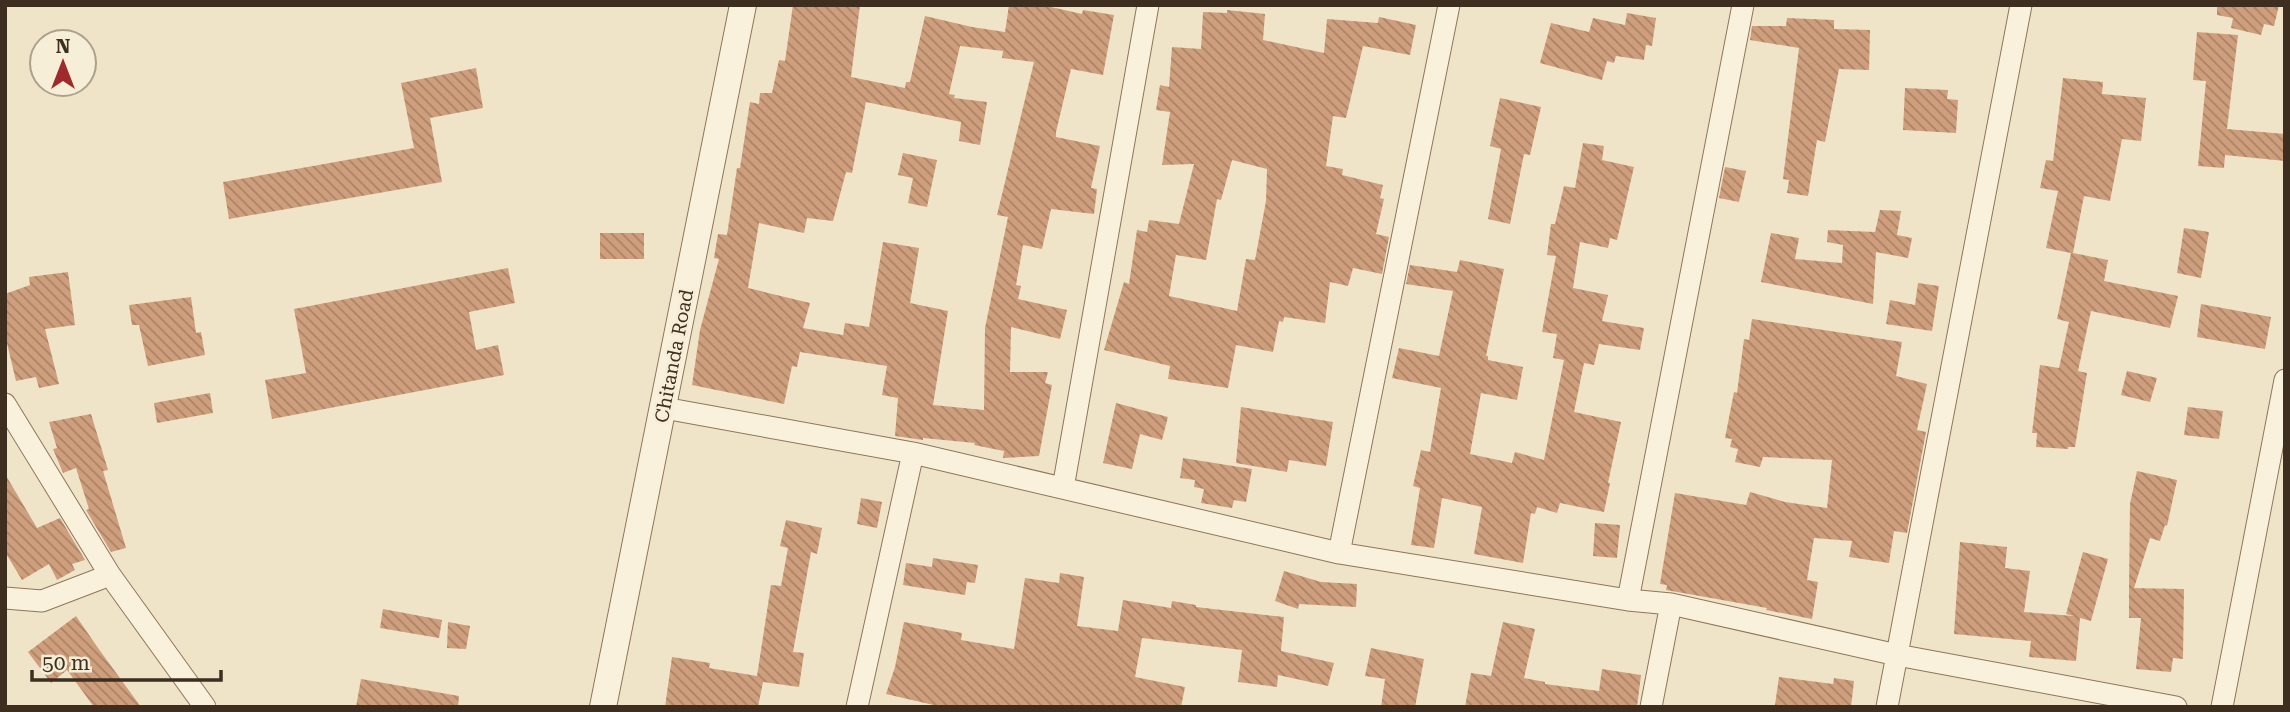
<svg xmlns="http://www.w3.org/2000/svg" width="2290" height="712" viewBox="0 0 2290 712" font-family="'Roboto Serif',serif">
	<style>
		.building { fill: url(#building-back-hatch); fill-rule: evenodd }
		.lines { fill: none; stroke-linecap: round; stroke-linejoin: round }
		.minor-casing { stroke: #8d765c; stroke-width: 23 }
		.tertiary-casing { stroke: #8d765c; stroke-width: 28 }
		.minor { stroke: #faf1dc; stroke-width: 21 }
		.tertiary { stroke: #faf1dc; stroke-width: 26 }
		.labels { text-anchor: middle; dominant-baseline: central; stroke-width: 6; stroke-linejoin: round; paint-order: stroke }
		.street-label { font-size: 19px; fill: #3d2e20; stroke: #f7eed8 }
	</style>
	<defs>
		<pattern id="building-back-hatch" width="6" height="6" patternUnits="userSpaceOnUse" patternTransform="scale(1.75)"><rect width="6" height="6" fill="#cf9f7d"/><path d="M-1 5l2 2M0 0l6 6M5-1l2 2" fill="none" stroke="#a98266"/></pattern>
	</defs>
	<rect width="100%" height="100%" fill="#f0e4c8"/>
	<path class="building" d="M793,5h67l-9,72 54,11 1,-6h4l15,-66 47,11 33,5 4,-27h33l40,9 1,-4 31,5 -11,60 -32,-6 -15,63v5l44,9 -9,42 6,1 -3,25 -43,-5 -9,40 -19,-4 -7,40 5,1 -3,13 49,11 -7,29 -49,-12 -1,45h38l-3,11 7,2 -13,71 -36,2 1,-7 -30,-6 1,-2 -52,-5v2l-28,-4 3,-38 -16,-3 5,-29 -87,-14 -3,15 -5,-1 -8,38 -92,-19 8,-55 19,-71 -5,-1 4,-24 9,1 10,-67h3l10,-66 9,2 1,-11h12l7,-33 6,1zM960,46l43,5 -1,7 32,4 -37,153 11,2 -23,111 -1,82 -51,-5 15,-94 -38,-8 9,-55 -36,-6 -14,85 -24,-4 -2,12 -40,-7 7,-25 -62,-15 11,-65 45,10 3,-15 26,3 13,-49 6,1 14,-71 95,20 -2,19 21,4 7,-43 -33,-4 1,-3 -6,-1z
		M2217,5h62l-5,21 -10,-2 -3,11 -30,-7 2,-10 -16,-3z
		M1227,10l38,4 -2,26 61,13 3,-34 51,4 1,-6 37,8 -6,30 -47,-9 -17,72 -13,-2 -7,50 17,3 -1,6 41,10 -3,13 4,1 -8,35 13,3 -7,37 -29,-6 -5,18 -18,-4 -5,41 -41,-6 -1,5 -4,-1 -6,31 -37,-7 -8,43 -60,-9 2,-13 -66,-16 20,-68 5,2 8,-54 10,2 2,-12 30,4 15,-60 -32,1 8,-53 -14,-2 4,-25 9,2 3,-40 29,2 2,-37 24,1zM1232,160l35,9 -1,32 -11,59 -9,-1 -9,52 -68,-15 7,-41 30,5 11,-61 4,1z
		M1627,13l29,5 -4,28 -6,-1 -2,15 -28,-4 -2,7 -7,-2 -5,19 -62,-17 11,-40 38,9 4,-14 32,7z
		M1787,18l47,2v9l36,1 -1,40 -30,-1 -14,73 -8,-2 -9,56 -21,-3 2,-13 -6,-1 16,-131 -49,-8 2,-14h34z
		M2197,32l41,3 -11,94 58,5v27l-60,-6 -1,13 -26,-2 8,-85 -13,-1z
		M476,68l7,40 -53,10 12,64 -213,37 -6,-37 191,-34 -13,-65z
		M2063,78l40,4 -1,12 44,4 -5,43 -19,-2 -12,62 -26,-5 -11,57 35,7 -4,21 74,15 -8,32 -79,-17 -13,60 9,2 -12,74h-7v2l-32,-2 1,-14h-5l8,-68 19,3 10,-46 -12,-3 14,-66 -25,-5 12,-57 -18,-3 6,-28 7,1z
		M1905,88l43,2 -1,9 11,1 -2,33 -53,-3z
		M1500,98l41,9 -11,48 -6,-1 -14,70 -22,-5 13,-70 -11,-3z
		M1583,143l21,3 -2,14 32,7 -17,73 -7,-2 -2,10 -28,-6 -7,46 35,7 -6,26 42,7 -4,22 -41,-6 -5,21 -10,-2 -10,49 47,10 -13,61h2l-6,29 -44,-9 -3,10 -20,-6 -2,7 -4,-1 -8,50 -49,-9 8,-47 -40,-9 -8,50 -23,-3 9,-57 -7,-2 8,-36 9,2 11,-64 -49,-10 7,-30 40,8 14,-65 -47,-7 4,-19 47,7 3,-12 44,9 -18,87h2v4l35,7 -6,33 -36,-7 -11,61 42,9 3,-11 29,8 20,-100 -11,-2 4,-24 -15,-2 14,-76 -9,-1 4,-31h4l9,-38 11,2z
		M903,153l34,7 -10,47 -19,-4 5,-25 -15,-3z
		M1725,167l21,4 -7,31 -20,-4z
		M1880,210l21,1 -4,24 15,3 -4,20 -32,-6 -3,52 -112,-22 10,-49 28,5 -4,21 47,4 1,-18 -16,-3 1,-12 47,2z
		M2184,228l25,4 -8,46 -24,-5z
		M600,233h44v26h-44z
		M508,268l7,35 -46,9 7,38 22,-5 6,30 -232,44 -7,-39 41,-7 -12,-64z
		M68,272l7,53 -30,4 14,55 -20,4 -3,-11 -20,4 -11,-46v-41l25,-9 -1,-8z
		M1918,283l21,3 -7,45 -46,-7 4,-24 25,5z
		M191,297l5,36 5,-1 4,23 -57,11 -9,-41h-7l-3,-20z
		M2201,304l70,13 -6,32 -68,-12z
		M1752,319l150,23 -6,34 31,8 -10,46 9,2 -19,101 -13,-2 -5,32 -40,-6 3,-16 -38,-3 -7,42 11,2 -6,37 -46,-9 1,-2 -101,-18 1,-5 -7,-1 15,-91 71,12 4,-13 35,10 42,6 5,-48 -69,-3 -3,10 -25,-5 3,-13 -8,-2 2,-8 -7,-1 9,-46 3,1 7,-54 5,1z
		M2127,371l30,7 -7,24 -29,-7z
		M210,393l3,20 -56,10 -3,-20z
		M1116,403l52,14 -6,23 -22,-6 -8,35 -29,-6z
		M1241,407l92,15 -7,44 -37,-6 -2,12 -51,-9z
		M2188,407l35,4 -4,28 -35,-4z
		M91,414l17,56 -5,1 23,77 -15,4 -25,-42 3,-1 -13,-41 -13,5 -10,-24 4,-1 -8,-26z
		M1183,458l69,11 -6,33 -12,-2 -2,8 -31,-5 3,-14 -10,-2 1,-7 -15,-2z
		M2137,471l40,9 -10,46 -2,-1 -5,16 -10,-3 -16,50h-5l1,-84z
		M5,474l32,54 23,-10 25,42 -13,4 3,6 -18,10 -8,-16 -27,16 -17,-28z
		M861,498l21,4 -5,26 -20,-4z
		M786,520l36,8 -5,26 -6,-2 -18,100 11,1 -5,34 -36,-5 -5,25h-93l7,-50 38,6 -1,5 48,8 14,-91 10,1 7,-38 -8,-2z
		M1595,523l25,2 -3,33 -24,-2z
		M1960,542l47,5 -2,21 25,3 -6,41 50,4 -8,-2 17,-62 25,7 -17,62 -11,-3 -4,43 -47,-4 2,-16 -77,-7z
		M933,558l45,7 -3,18 -8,-1 -2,13 -62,-10 3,-22 26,4z
		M1284,571l37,11 36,2 -1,23 -57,-3 -1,5 -23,-8z
		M1060,573l24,4 -7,49 41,5 5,-31 48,8 1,-7 24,4v2l88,10 -3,34 53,12 -6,23 -50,-11 -1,12 -39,-5 4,-32 -100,-12 -7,39 50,10 -4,20h-239l-56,-13 9,-27 9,-45 58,11 -1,7 53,9 11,-71 34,5z
		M2129,588l55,1 -1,70 -10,-1 -2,14 -35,-3 5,-51h-12z
		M383,609l59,11 -3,18 -59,-10z
		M76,616l22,32 43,59h-47l-27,-37 -16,13 -23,-31z
		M448,622l22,4 -4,23 -19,-1z
		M1503,622l32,7 -11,49 21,4v2l54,7 3,-22 39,6 -4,32h-172l6,-34 20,3z
		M1371,648l53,11 -9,48h-34l4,-28 -20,-3z
		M1779,677l54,7 1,-6 20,3 -3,26 -76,-2z
		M361,679l98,17 -1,11h-102z"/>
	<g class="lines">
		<g class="minor-casing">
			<path id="minor" d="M5,404l105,171 95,132
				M664,408l249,45 426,100 289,47 43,4 226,51 279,52
				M1063,488l85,-483
				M1339,553l110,-548
				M5,598l37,3 68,-26
				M1628,600l115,-595
				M857,707l56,-254
				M1651,707l20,-103
				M1887,707l134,-702
				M2222,707l63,-327"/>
		</g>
		<g class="tertiary-casing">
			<path id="tertiary" d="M603,707l140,-702"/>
		</g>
		<use href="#minor" class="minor"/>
		<use href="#tertiary" class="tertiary"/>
	</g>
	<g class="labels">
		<g class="street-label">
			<text transform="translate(674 356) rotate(-79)">Chitanda Road</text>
		</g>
	</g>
	<rect width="2290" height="712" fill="none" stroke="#3d2e20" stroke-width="14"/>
	<g transform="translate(63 63)"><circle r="33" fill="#f7eed8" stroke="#ada18e" stroke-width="2"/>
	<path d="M0-5L12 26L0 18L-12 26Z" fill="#9e2a2b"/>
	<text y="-10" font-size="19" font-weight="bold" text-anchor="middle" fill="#3d2e20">N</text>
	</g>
	<path d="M32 670v10h189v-10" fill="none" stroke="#3d2e20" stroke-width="3.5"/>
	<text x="42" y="670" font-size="21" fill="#3d2e20" stroke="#f7eed8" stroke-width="5" paint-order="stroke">50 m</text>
</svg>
